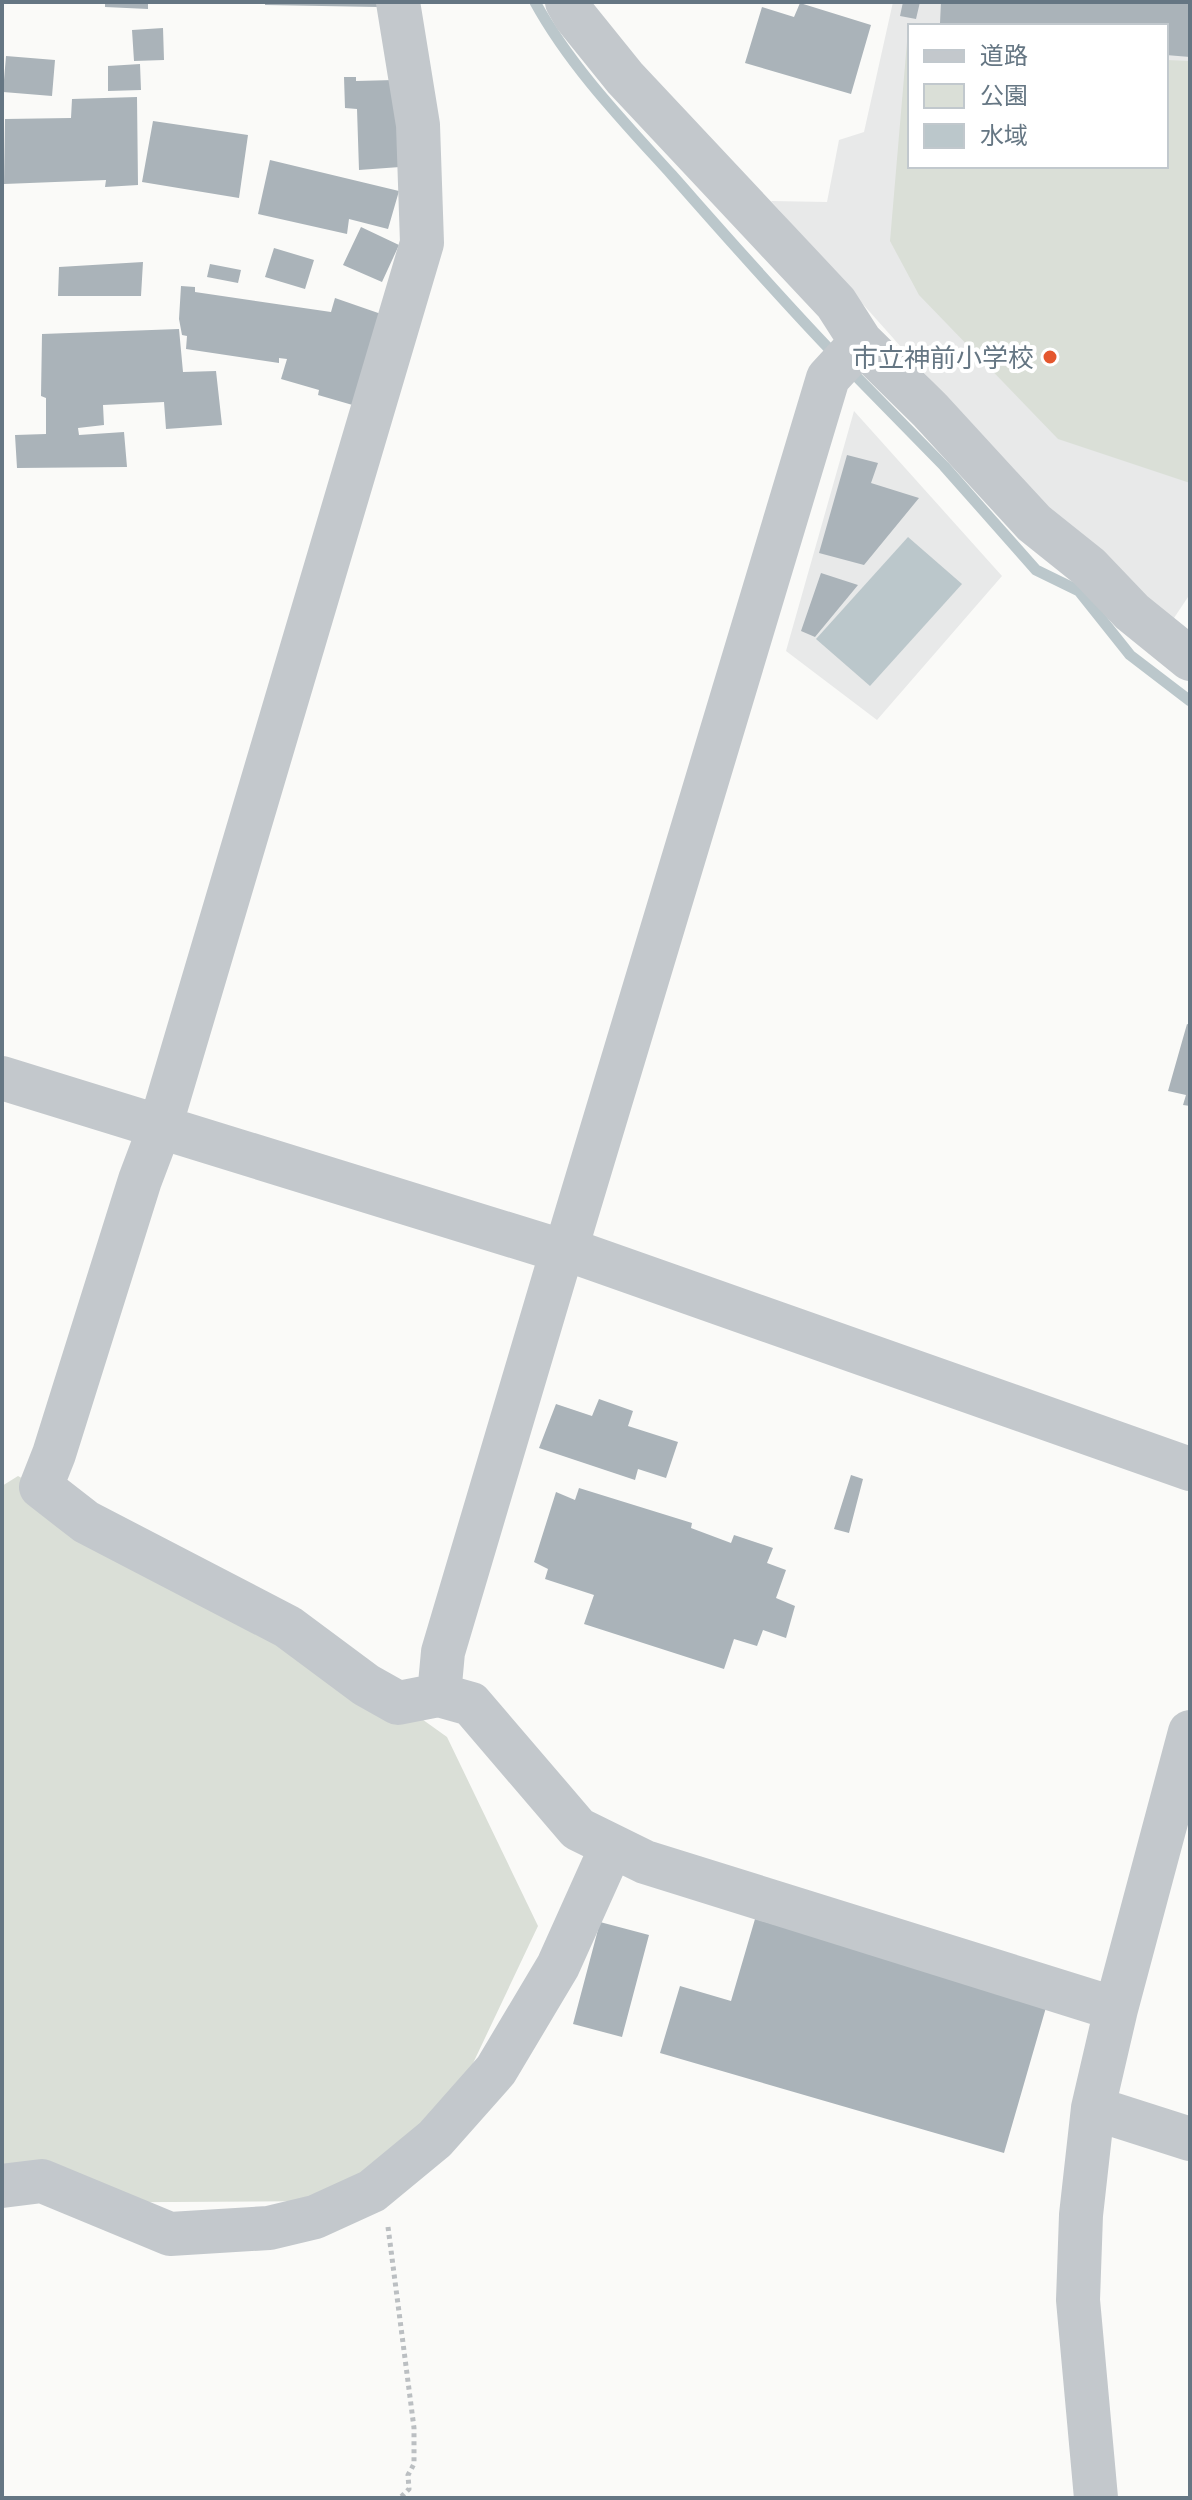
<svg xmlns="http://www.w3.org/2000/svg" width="1192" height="2500" viewBox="0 0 1192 2500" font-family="'IBM Plex Sans','Noto Sans JP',sans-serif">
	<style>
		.built { fill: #e8e9e9; fill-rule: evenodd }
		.green { fill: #dadfd7 }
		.water { fill: #bbc7cb }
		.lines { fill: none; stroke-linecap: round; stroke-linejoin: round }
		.stream { stroke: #bbc7cb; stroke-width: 11 }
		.building { fill: #aab3b9 }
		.path { stroke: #bbbfc2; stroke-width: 5; stroke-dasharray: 4 4; stroke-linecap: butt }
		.minor { stroke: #c3c8cc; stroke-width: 44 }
		.poi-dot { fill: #e4572e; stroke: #fff; stroke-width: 3 }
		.labels { text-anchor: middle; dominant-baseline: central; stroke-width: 8; stroke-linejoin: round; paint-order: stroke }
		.poi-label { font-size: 26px; fill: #657683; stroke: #fff; text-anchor: end }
	</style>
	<rect width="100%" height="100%" fill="#fafaf8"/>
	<path class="built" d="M893,2h297v592l-20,30 -122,-112 -277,-311 56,1 12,-62 25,-8zM910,26h256v140h-256z
		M854,411l148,165 -125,144 -91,-69z"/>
	<path class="green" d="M907,42h3v124h256v-106l24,1v422l-132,-44 -139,-144 -29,-54z
		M18,1476l278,153 151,108 91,189 -98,207 -100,68 -338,2v-717z"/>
	<path class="water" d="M908,537l54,47 -92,102 -54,-47z"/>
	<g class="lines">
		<path class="stream" d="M535,2c35,64 88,119 137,173 54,61 108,123 165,182
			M849,369l95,97 92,104 43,21 51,64 60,46"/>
	</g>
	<path class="building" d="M105,2h43v7l-43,-2z
		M265,2h113v5l-113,-2z
		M903,2h17l-4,17 -16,-3z
		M941,2h249v55l-24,-2v-29h-172l-54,-3z
		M800,3l71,22 -20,69 -106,-31 17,-56 32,10z
		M163,28l1,32 -30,1 -2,-31z
		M6,56l49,4 -3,36 -49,-4z
		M140,64l1,26 -33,1v-25z
		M344,77h12v4l38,-1 6,87 -41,3 -2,-61 -12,-1z
		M137,97l1,88 -33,2 1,-7 -102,4 1,-65 66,-1 1,-19z
		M153,121l95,14 -9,63 -97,-16z
		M270,160l129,31 -11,38 -39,-10 -2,15 -89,-20z
		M361,227l38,18 -17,37 -39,-17z
		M274,248l40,12 -9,29 -40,-12z
		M143,262l-2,34h-83l1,-29z
		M210,264l31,6 -3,13 -31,-6z
		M181,286l14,1v5l136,20 4,-14 49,17 -28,91 -38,-11 1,-5 -38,-11 6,-20 -8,-1v5l-93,-14 1,-13 -5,-1 -3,-16z
		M179,329l4,43 33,-1 6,54 -56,4 -2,-27 -61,3 1,20 -26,3 1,7 45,-3 3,35 -110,1 -2,-33 31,-1v-36l-5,-2 1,-62z
		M847,455l31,8 -7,20 48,15 -55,67 -45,-12z
		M821,573l37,12 -43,52 -14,-6z
		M1187,1024l3,1v81l-7,-1 3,-10 -18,-4z
		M599,1399l34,12 -5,15 50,16 -12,36 -28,-9 -3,11 -96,-32 17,-44 36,12z
		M851,1475l12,4 -14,54 -15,-4z
		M579,1488l113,35 -1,5 40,15 3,-8 39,13 -6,15 19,7 -10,28 19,8 -9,32 -23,-8 -6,16 -23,-7 -10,30 -140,-45 10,-29 -49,-16 3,-10 -14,-7 22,-70 19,8z
		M755,1919l292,85 -43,149 -344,-100 20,-67 51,15z
		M600,1922l49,13 -27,102 -49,-13z"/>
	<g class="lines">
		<path class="path" d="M388,2227l26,201v36l-6,11 1,14 -9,9"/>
		<path class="minor" d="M398,2l20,123 4,118 -262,884 -20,53 -86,274 -13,33 45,35 202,105 78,58 32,18 41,-8 32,9 107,125 67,33 471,147
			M567,2l8,14 50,62 211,225 25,39 69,68 104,113 55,44 43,45 58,47
			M2,1078l560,173 4,-2 624,220
			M566,1249l262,-871 33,-36
			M439,1695l4,-43 119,-401
			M1093,2108l97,31
			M2,2186l40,-5 128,53 99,-6 46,-11 57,-26 63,-52 61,-69 62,-104 53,-118
			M1096,2498l-18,-198 3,-85 12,-107 23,-99 74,-277"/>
	</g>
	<circle class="poi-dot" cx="1050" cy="357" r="8"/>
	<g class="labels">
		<g class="poi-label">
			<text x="1034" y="357">市立神前小学校</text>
		</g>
	</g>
	<rect width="1192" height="2500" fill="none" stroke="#657683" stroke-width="8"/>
	<rect x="908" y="24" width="260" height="144" fill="#ffffff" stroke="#c1c8cd" stroke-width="2"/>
	<rect x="924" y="50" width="40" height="12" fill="#c3c8cc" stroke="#c1c8cd" stroke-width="2"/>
	<text x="980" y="64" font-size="24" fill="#657683">道路</text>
	<rect x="924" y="84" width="40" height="24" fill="#dadfd7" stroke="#c1c8cd" stroke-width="2"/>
	<text x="980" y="104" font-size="24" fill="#657683">公園</text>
	<rect x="924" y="124" width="40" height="24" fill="#bbc7cb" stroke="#c1c8cd" stroke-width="2"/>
	<text x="980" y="144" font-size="24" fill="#657683">水域</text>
</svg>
